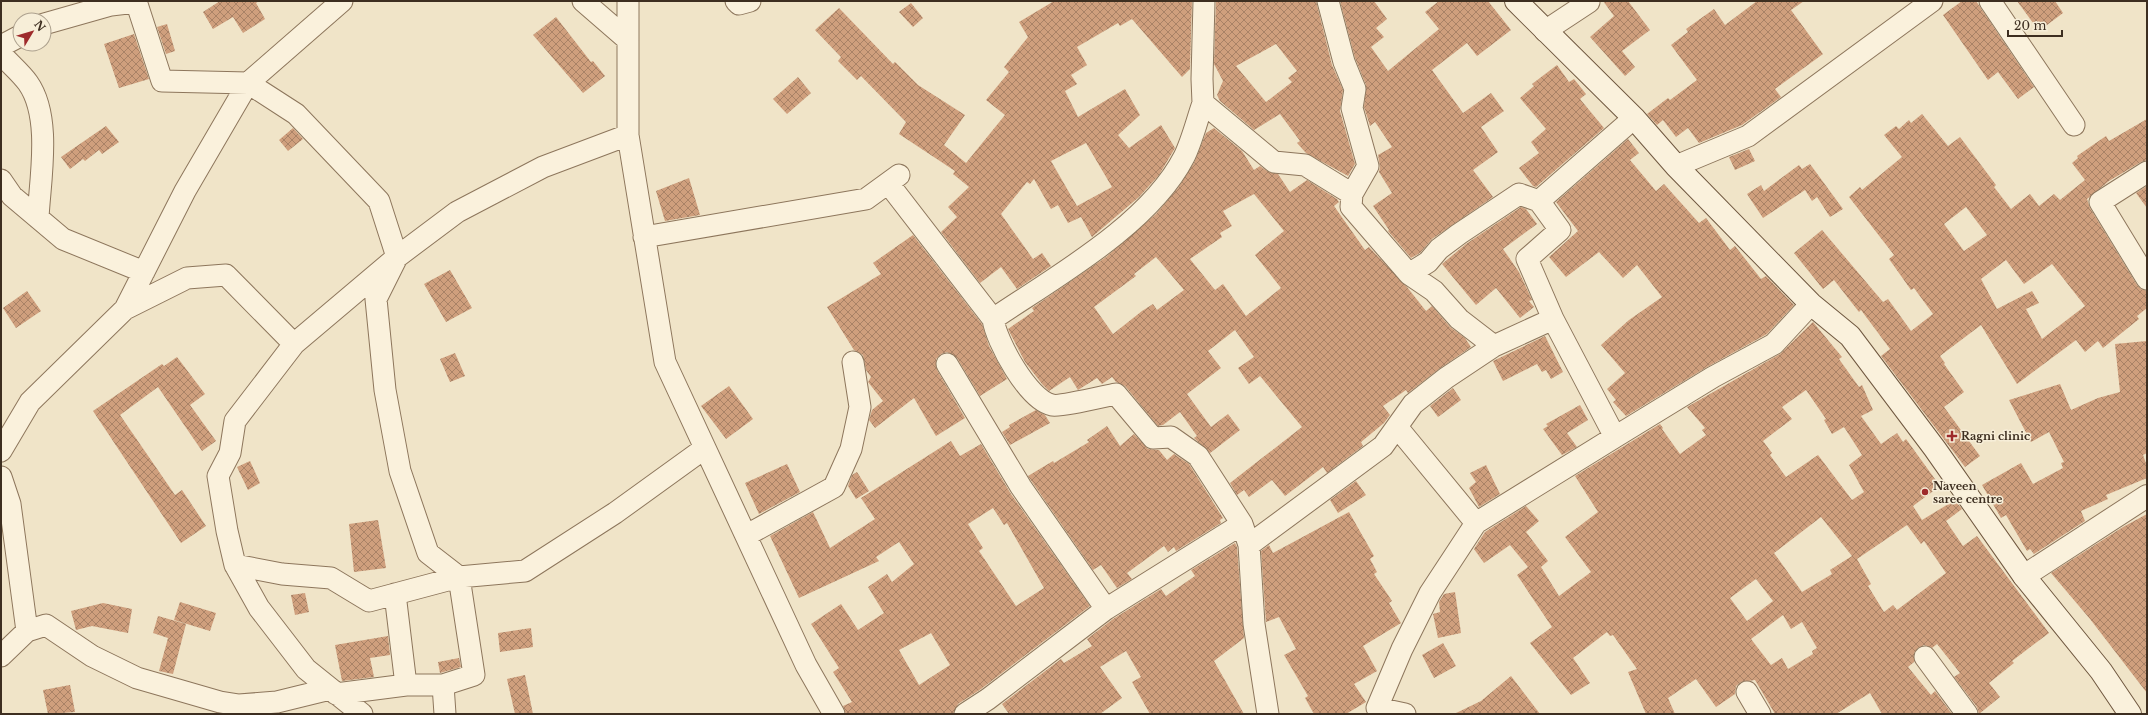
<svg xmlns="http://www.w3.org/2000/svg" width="2148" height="715" viewBox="0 0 2148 715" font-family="'Libre Baskerville',serif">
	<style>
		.building { fill: url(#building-cross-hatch); fill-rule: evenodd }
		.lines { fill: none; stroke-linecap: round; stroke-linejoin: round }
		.minor-casing { stroke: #8d765c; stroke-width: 23 }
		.tertiary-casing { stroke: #8d765c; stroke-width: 24 }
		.secondary-casing { stroke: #6f573f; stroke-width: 24 }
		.minor { stroke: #faf1dc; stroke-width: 21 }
		.tertiary { stroke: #faf1dc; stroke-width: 22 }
		.secondary { stroke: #faf1dc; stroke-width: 22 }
		.poi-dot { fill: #9e2a2b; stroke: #f7eed8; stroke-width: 1.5 }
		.labels { text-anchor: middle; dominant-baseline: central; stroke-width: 3; stroke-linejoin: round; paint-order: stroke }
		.poi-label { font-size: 11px; font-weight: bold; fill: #3d2e20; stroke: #f7eed8; text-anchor: start }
	</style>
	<defs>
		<pattern id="building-cross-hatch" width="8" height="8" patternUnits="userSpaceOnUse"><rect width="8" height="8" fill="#cf9f7d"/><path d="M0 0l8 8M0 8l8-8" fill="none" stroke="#a98266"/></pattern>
	</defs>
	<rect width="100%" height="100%" fill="#f0e4c8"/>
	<path class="building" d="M220,1h39l-3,2 9,16 -22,14 -10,-16 -20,12 -10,-17z
		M1054,1h138l-2,68 -8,8 -50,-58 -12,7 -2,-3 -41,24 10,18 -16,10 6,9 -12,7 13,26 47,-28 15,26 -22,20 11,13 32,-23 14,23 -16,27 -20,22 -47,40 -11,-20 -13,6 -10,-18 -7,4 -17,-30 -4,5 -3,-2 -26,32 32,45 9,-6 9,13 -34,23 -16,-22 -21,16 -39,-51 16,-15 -9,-10 21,-20 -16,-13 2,-3 -56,-37 7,-12 -45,-46 -4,4 -19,-19 3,-4 -26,-27 24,-22 54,56 2,-2 23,23 47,30 -21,30 22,18 39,-48 -19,-15 23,-28 -5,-5 24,-30 -9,-15zM1086,143l26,44 -35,19 -26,-45z
		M1216,1h100l16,64 11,25 -3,21 15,53 -7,12 -42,-23 -9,-10 3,-2 -20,-27 -26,16 -34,-29 -3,-6 6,-14 -9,-17zM1276,44l21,27 -9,7 4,4 -26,20 -30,-36z
		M1340,1h34l13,18 -11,9 8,9 -13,10 17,24 51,-42 -14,-17 14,-11h49l23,29 -34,26 -10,-13 -35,27 31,43 28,-20 13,18 -23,16 17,25 -25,18 20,27 -61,42 -12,14 -9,5 -23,-27 1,-1 -16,-24 19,-13 -13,-21 1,-5 -2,-12 14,-8 -17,-25 -5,4 -6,-19 2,-22 -11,-27z
		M1603,1h25l22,29 -28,21 13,16 -10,9 -35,-39 24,-21z
		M1757,1h47l-13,9 32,44 -48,35 6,8 -39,28 -43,18 -11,-15 -12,9 -13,-17 -6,5 -10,-11 21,-16 2,2 27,-20 -26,-35 17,-13 -2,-3 28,-20 11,16z
		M1962,1h14l58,86 -16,12 -20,-27 -10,8 -45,-65z
		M2017,1h38l8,12 -24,18z
		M911,3l12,15 -10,9 -14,-15z
		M556,17l35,45 2,-1 12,15 -22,17 -50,-58z
		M167,24l8,27 -9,3 -9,-27z
		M134,34l15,45 -30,9 -15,-44z
		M1557,65l12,17 5,-3 12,15 -6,5 24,29 -68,59 -3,-1 -14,-18 20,-15 -8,-11 15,-13 -26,-31 14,-12 -2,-2z
		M798,77l13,16 -24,21 -14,-15z
		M1922,114l26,32 12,-9 36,48 -2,2 17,22 19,-15 9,12 15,-12 6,6 25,-20 -13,-17 6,-5 -1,-2 29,-20 3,5 38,-22v41l-6,2 -32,19 -22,18 3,9 47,77 4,4 6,2v17l-10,8 2,3 -36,29 -5,-7 -13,11 -9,-12 -59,44 -36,-59 -41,31 5,7 -1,1 20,28 -20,15 36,49 -15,11 -84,-111 9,-7 -29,-39 -2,2 -25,-32 -11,9 -29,-36 28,-23 61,72 5,-3 23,32 22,-17 -19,-26 -3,2 -22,-31 5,-4 -45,-58 11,-10 2,3 40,-33 -18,-22 12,-9 3,3 10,-9 2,3zM1966,207l21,28 -23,16 -20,-27zM2006,260l18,24 28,-20 33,42 -43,33 -16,-30 13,-6 -7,-12 -35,18 -16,-30z
		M106,126l13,16 -17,12 -3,-4 -14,11 -2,-2 -13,10 -9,-12z
		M293,128l10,11 -15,12 -9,-11z
		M1214,128l28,23 12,19 6,-4 7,5 11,3 12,18 17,-12 30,19 2,3 -5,4 31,44 4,-3 38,40 19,24 6,-5 18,21 15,11 6,9 -32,22 -31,24 -2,-3 -23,16 7,9 -6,8 -23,19 2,4 -36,27 -4,-6 -38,29 -13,-16 -23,17 -5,-7 -7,5 -7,-12 72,-56 -42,-51 -11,8 -11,-16 16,-11 -19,-27 -27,21 13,17 -34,26 24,33 17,-13 12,16 -30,23 -16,-15 3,-2 -17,-24 -17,13 -5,1 -33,-40 -9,-4 -4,-5 -10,7 -5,-6 -19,12 -8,-13 -21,14 -7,-7 -17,-22 -17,-33 26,-18 -2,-3 74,-51 50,-43 22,-26 16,-25 12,-30zM1254,194l30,37 -29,24 26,33 -35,28 -23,-32 -8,6 -25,-31 32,-22 -2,-4 12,-7 -9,-15zM1156,257l28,33 -27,20 -4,-6 -11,7 -29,23 -19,-27 42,-31 -2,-2z
		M1628,139l11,14 -9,7 26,31 8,-7 35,39 7,-5 24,32 5,-4 26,33 5,-3 28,29 -27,29 -60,33 -81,49 -13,-14 3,-2 -9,-11 18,-16 -24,-28 28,-25 33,-23 -25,-32 -14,13 -24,-26 -33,25 -17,-20 29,-26 -22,-29z
		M1749,149l6,12 -20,9 -6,-13z
		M1810,164l33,45 -13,8 -13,-20 -5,4 -7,-11 -42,28 -16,-24 14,-9 3,6 35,-26 3,4z
		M689,178l11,37 -35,6 -9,-30z
		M2147,186v22l-11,-15z
		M1521,207l5,2 11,15 -34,25 16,23 13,28 -3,1 5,6 -14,11 -24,-30 -20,17 -34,-41 24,-20z
		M913,235l69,89 7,22 18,33 -27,17 -23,-38 -10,-6 -6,2 -5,5 1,11 28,48 -29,18 -22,-38 -39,30 -6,-8 3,-10 11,-9 -15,-19 3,-5 -5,-7 -3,-15 -9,-5 -27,-43 54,-33 -8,-11z
		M450,270l22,38 -26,14 -22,-38z
		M27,291l14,20 -25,17 -13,-20z
		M1813,322l29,35 -3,2 20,28 3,-2 11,25 -12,6 20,28 16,-11 6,9 3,-3 34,47 -27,20 9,14 33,-20 7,9 -16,12 17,25 14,-10 72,97 -37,28 2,2 -25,20 11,14 -21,17 -2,-7 -23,-30 6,-4 -23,-29 -5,4 -8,-3 -6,3 -4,5v9l-6,5 23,28 4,-4 17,23h-70l-12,-21 -34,21h-61l-20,-34 -14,2 -5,4 -1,8 -19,13 -20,-28 -28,19 7,16h-29l-18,-42 9,-3 -24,-34 -3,1 -3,-4 -34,26 17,25 -19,12 -41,-52 22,-16 -35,-52 11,-8 -18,-22 -26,18 -10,-14 11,-17 41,-26 13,15 -13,11 22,29 -7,6 18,29 32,-24 -26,-35 33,-25 -23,-36 85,-52 3,4 -1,1 18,25 26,-19 -4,-5 3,-2 -18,-21 93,-53zM1806,390l20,29 -2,1 8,14 12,-7 18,28 -13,10 15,27 -12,8 -34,-45 -32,22 -16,-22 2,-2 -9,-12 29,-22 -10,-12zM1821,517l31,39 -22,14 2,4 -30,18 -28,-39zM1907,525l14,19 3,-3 22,32 -49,37 -4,-5 -9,7 -16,-26 3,-2 -14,-25zM1756,579l17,22 -26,20 -17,-23zM1783,615l8,14 11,-7 15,26 -5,3 1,3 -25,15 -6,-11 -11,7 -20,-26z
		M1545,336l18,36 -12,7 -5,-9 -4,2 -5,-8 -34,17 -10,-20z
		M2147,341v112l-4,2 4,11v12l-41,17 2,4 -27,12 4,10 -51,33 -4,-5 -3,2 -21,-36 -5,3 -19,-33 39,-22 12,21 30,-16 -2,-5 3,-1 -15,-30 -18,10 -22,-42 51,-16 11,26 27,-12 22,-6 -5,-48z
		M455,353l10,23 -15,6 -10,-23z
		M177,357l28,37 -15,11 26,36 -14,10 -44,-64 -38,28 55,80 7,-5 24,36 -25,17 -88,-132 69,-47 2,2z
		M729,386l24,33 -27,20 -25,-33z
		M1453,388l8,12 -23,17 -8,-11z
		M1580,405l8,15 -21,13 10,14 -15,8 -19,-26 5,-3 -2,-2z
		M1036,410l9,5 5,8 -40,22 -8,-13 8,-5 -1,-2z
		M1107,426l13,20 14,-12 14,15 11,1 8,10 7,-6 15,10 34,54 -3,2 1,3 -45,28 -2,-4 -6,5 -4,-6 -37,27 5,6 -15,9 -16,-23 -8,5 -65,-94 25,-15 1,2 35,-21 -2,-2z
		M951,441l9,15 21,-12 30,50 79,112 -109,83 -23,15 -5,10h-107l-3,-8 9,-4 -19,-30 6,-4 -28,-44 30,-20 17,26 26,-17 -16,-26 19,-13 5,8 22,-18 -15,-22 -23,15 3,4 -80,37 -29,-62 43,-24 17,36 45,-29 -14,-21zM993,508l11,17 3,-2 37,65 -28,18 -37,-55 4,-3 -15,-24zM931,633l19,32 -31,20 -20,-35z
		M250,461l10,22 -12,7 -11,-23z
		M787,464l13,28 -41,22 -14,-31z
		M1486,465l14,29 -21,13 -10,-19 7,-6 -6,-9z
		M857,472l12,19 -13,8 -8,-13 4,-11z
		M1356,481l10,14 -28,18 -8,-13z
		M1349,512l25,44 -4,3 7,13 -3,2 18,27 -3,2 12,20 -38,23 14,25 -23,13 12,18 -20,12h-32l-9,-16 3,-2 -24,-41 12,-6 -17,-32 -13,5 -5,-71 8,-6 4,8z
		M2147,514v179l-57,-74 -39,-46 72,-46z
		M378,520l8,48 -32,4 -5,-48z
		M1235,543l2,4 7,91 -30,23 30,53h-94l-18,-32 9,-5 -15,-26 -26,16 22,31 -22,16h-91l-7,-10 59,-45 3,4 28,-17 -5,-7 26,-20 48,-30 5,7 29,-20 -4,-6z
		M1455,592l6,41 -23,5 -5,-24 7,-2 -1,-10 5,-8z
		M305,593l4,19 -14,3 -4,-20z
		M180,602l36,11 -6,18 -36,-11z
		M103,603l29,6 -4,24 -36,-7 -16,4 -5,-19z
		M158,616l28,8 -13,50 -14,-3 9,-33 -15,-5z
		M531,628l2,19 -33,5 -2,-19z
		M388,636l2,19 -20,3 4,19 -32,4 -7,-36z
		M1443,643l13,23 -22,12 -12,-23z
		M459,658l2,9 -21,6 -2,-11z
		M525,675l8,39h-18l-8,-35z
		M1511,676l29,38h-86l27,-13z
		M70,685l5,27 -27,2 -5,-24z"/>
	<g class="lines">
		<g class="minor-casing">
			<path id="minor" d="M136,1l26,80 86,2 48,31 83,87 18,56 60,-45 86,-45 85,-32
				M583,1l45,39
				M628,1v134l37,227 141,303 28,49
				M736,1l3,3 11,-3
				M1328,1l16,61 11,27 -3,19 16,58 -16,28 -1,13 58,67 25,17 25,28 35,27
				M1990,1l84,124
				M44,24l67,-19 25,-3
				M1545,31l44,-29 -1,-1
				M1,46l19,-10
				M1,54c9,10 20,19 27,29 24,34 12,96 10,135
				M1203,103l-1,-24 2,-78
				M1676,166l72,-30 184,-135
				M2147,172l-47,30 47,77
				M1,180l11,16 51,43 81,33
				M888,183l105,136
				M644,237l222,-38 33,-24
				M397,257l-21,42 9,91 15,81 28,82 31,24 -90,24 -38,-23 -49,-4 -47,-9 -8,-34 -9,-55 12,-23 5,-32 59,-77z
				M1409,274l19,-12 11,-13 20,-15 60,-40 20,7
				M125,309l62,-31 39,-3 68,69
				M947,364l74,123 85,122
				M1397,427l79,96 139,-86 -62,-118
				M1615,437l98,-60 61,-33 37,-40
				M1,451l29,-49 95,-93 60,-118 63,-108 94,-82
				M1,477l9,27 17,127 -26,25
				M1242,524l-44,-68 -27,-19 -18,1 -37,-44c-11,2 -56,13 -64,11 -24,-5 -56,-64 -59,-86 62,-42 156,-94 191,-162 8,-16 13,-37 19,-54l71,59 31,3 47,29
				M747,535l87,-48 17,-38 9,-42 -7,-45
				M1249,545l5,79 14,90
				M235,565l24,43 47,61 56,45
				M27,631l19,-6 46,31 45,22 83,24 19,3 38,-3 53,-13
				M1925,657l42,57
				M406,685h37
				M1747,692l13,22
				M336,694l70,-9 -11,-91
				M445,714l-2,-29 31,-10 -15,-98 66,-6 90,-58 90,-65
				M965,714l23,-15 118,-90 136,-85 7,21 134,-99 30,-42 33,-26 48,-32 59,-27 -26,-60 33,-29 -21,-29 95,-83
				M1405,714l-28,-6 25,-59 28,-56 46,-70"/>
		</g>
		<g class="tertiary-casing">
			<path id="tertiary" d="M2024,576l123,-80"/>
		</g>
		<g class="secondary-casing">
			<path id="secondary" d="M1516,1l118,117 42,48 135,138 39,32 85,113 89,127 77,95 29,43"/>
		</g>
		<use href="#minor" class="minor"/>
		<use href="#tertiary" class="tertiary"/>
		<use href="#secondary" class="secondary"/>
	</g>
	<g class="poi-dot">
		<path d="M1950 430h4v4h4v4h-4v4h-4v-4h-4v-4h4z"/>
		<circle cx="1925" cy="492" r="4"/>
	</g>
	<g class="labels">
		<g class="poi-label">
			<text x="1961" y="436">Ragni clinic</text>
			<text x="1933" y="486">Naveen<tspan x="1933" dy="13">saree centre</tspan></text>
		</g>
	</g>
	<rect width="2148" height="715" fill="none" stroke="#3d2e20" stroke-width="4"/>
	<g transform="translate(32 32) rotate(52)"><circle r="19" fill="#f7eed8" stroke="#ada18e"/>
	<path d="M0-3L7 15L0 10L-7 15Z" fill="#9e2a2b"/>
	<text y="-6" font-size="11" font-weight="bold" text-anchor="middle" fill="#3d2e20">N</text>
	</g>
	<path d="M2008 30v6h54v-6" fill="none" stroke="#3d2e20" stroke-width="2"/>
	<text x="2014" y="30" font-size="12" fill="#3d2e20" stroke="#f7eed8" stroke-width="3" paint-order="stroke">20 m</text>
</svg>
